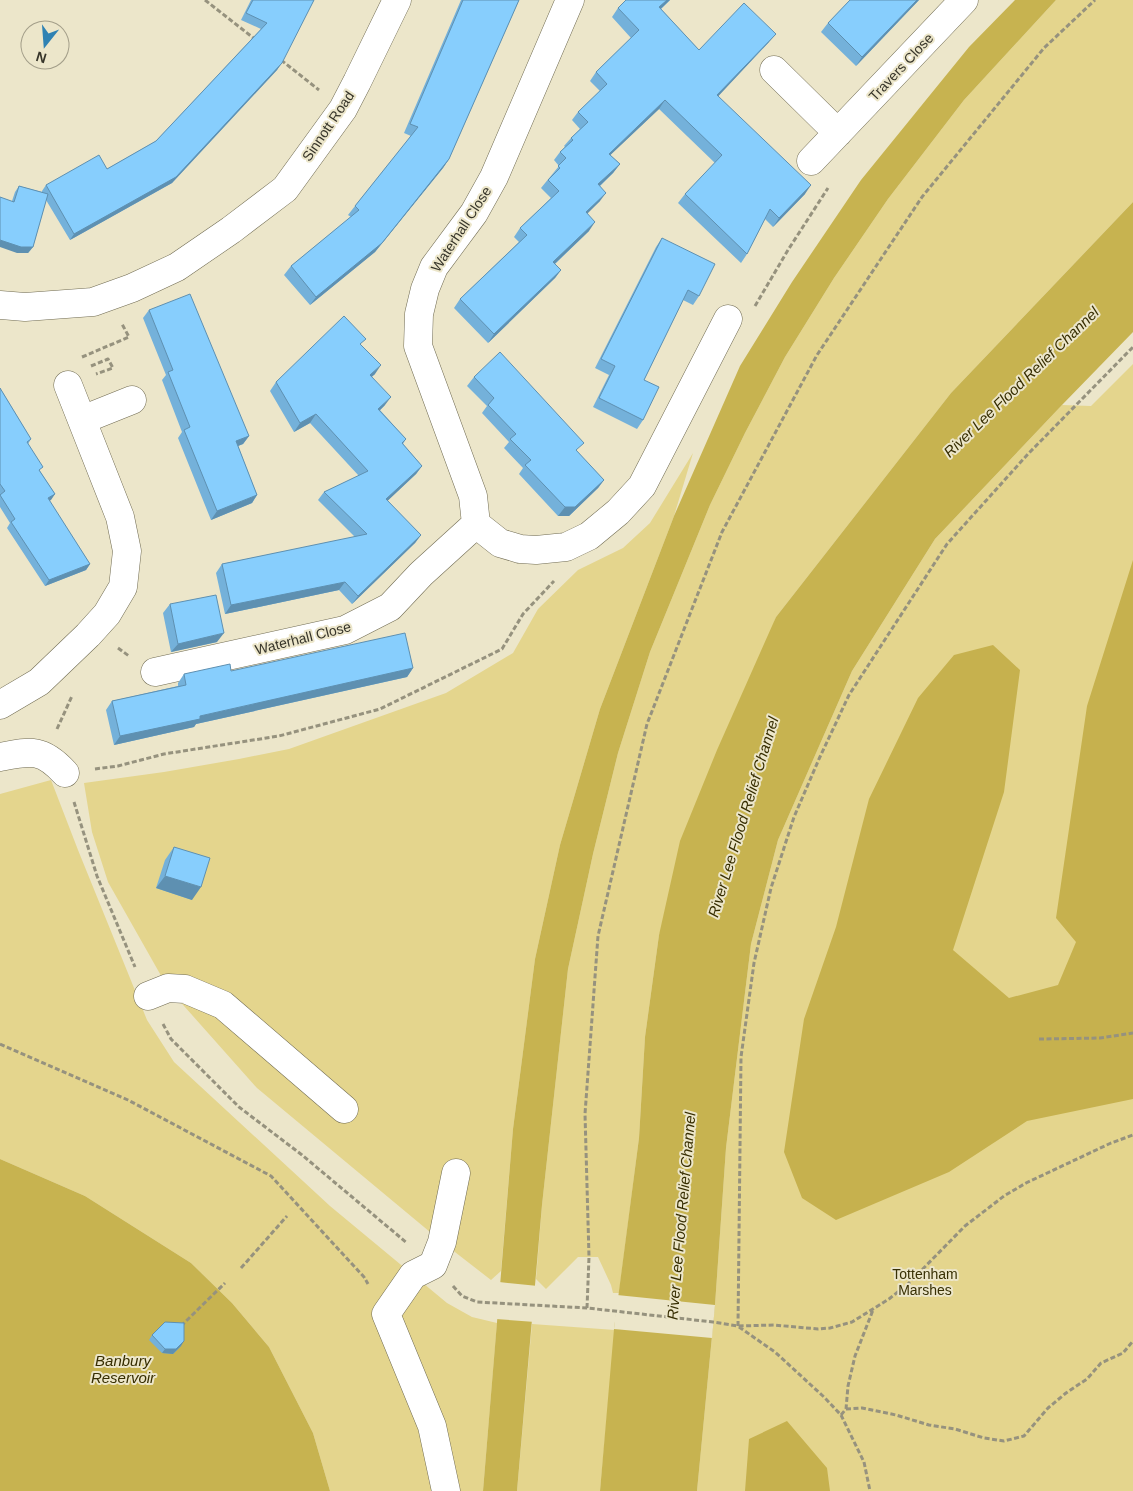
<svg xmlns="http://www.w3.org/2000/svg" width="1133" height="1491" viewBox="0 0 1133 1491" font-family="Helvetica,sans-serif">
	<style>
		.green { fill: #e4d58d }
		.forest { fill: #c6b14e }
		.water { fill: #c7b350 }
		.pier { fill: #ece6ca }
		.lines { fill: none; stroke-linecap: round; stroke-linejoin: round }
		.minor-casing { stroke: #716c53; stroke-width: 29 }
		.path { stroke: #96927e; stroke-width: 3; stroke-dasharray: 5 2.5; stroke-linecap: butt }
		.minor { stroke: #fff; stroke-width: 28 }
		.wall { fill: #74b1da }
		.shaded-wall { fill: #5e90b1 }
		.building { fill: #87cefd; stroke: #5e90b1 }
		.labels { text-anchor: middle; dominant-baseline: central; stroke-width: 4; stroke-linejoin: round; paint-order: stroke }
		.street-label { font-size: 14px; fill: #37352a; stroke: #ece6ca }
		.park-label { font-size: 14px; fill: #383004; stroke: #ece6ca }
		.water-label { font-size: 15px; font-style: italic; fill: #362d01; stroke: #ece6ca }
	</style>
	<rect width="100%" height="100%" fill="#ece6ca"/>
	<path class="green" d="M1056,0h77v202l-182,191 -175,224 -117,318 -14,102 -6,101 -20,155h-6l-2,-8 -13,-28h-20l-32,32 -10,-10 6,-74 26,-236 25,-115 25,-101 32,-101 60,-147 35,-72 40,-76 49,-79 54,-79 76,-99z
		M1133,364v1127h-436l18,-186 11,-157 25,-204 27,-104 74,-169 83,-132 127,-134 29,1z
		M693,453l-19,63 -74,193 -40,136 -25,114 -22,170 -12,142 -10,9 -49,-38 -185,-154 -89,-100 -60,-106 -16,-50 -8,-49 80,-11 75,-13 50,-10 157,-56 67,-40 25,-44 40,-39 45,-22 27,-25z
		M51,780l27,70 69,170 27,42 156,144 117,97 25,14 25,6 -14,168h-153l-17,-58 -44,-86 -37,-44 -41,-40 -106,-67 -85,-37v-365z
		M532,1324l83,6 -15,161h-83z"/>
	<path class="forest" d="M1133,560v539l-106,22 -78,51 -113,48 -34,-22 -18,-46 20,-133 32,-92 33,-128 49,-101 36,-43 39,-10 27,25 -16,122 -51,158 56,48 49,-13 18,-43 -20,-24 31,-212z
		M787,1421l40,47 3,23h-85l4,-52z"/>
	<path class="water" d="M1015,0h41l-92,100 -76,99 -54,79 -49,79 -40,76 -35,72 -60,147 -32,101 -25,101 -25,115 -26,236 -25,286h-34l30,-362 22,-170 25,-114 40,-136 74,-193 66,-150 52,-84 69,-102 108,-133z
		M1133,202v130l-71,73 -127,134 -83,132 -74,169 -27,104 -25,204 -11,157 -18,186h-97l14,-162 25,-191 6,-101 14,-102 21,-94 37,-91 59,-133 175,-224z
		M0,1159l85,37 106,67 41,40 37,44 44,86 17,58h-330z"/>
	<path class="pier" d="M499,1282l39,4 -3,36 -39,-3z
		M617,1295l98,10 -3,33 -98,-9z"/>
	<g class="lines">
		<g class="minor-casing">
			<path id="minor" d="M570,0l-76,177 -20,36 -40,54 -9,22 -6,25 -1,32 55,150 3,28 24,19 20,6 16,1 30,-3 23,-11 29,-24 24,-26 86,-167
				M774,70l64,63
				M811,161l153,-161
				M0,305l25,2 68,-5 39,-14 45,-21 54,-37 54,-41 58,-80 14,-27 40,-82
				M82,420l50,-20
				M155,672l190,-42 45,-23 31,-33 55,-50
				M0,705l39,-23 49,-47 19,-21 16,-27 4,-36 -7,-34 -52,-132
				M0,757c31,-6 42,-9 65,16
				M148,996l20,-8 17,1 38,16 121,104
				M446,1491l-14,-65 -46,-112 27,-39 20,-10 9,-23 14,-69"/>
		</g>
		<path class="path" d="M205,0l51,40
			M281,60l38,30
			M755,306l33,-56 40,-62
			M82,357l47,-20 -7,-13
			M91,366l17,-7 5,9 -17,6
			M118,648l11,8
			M57,729l15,-33
			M95,769l23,-3 46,-12 115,-18 101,-27 122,-60 21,-35 31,-33
			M74,802l23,74 38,91
			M163,1024l8,15 68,68 63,48 105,88
			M1039,1039l61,-1 33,-5
			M0,1044l128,56 143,76 93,101 4,7
			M241,1268l46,-52
			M453,1286l9,10 15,6 110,6 126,14 25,4 36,-1 44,4 12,-1 22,-6 37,-23 19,-15 57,-58 39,-30 22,-13 85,-40 22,-8
			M587,1308l2,-51 -4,-143 13,-178 49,-212 75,-192 95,-177 105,-158 122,-149 51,-48
			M181,1326l44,-43
			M738,1326l3,-269 13,-94 17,-75 23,-71 25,-58 30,-64 98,-151 81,-90 105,-107
			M739,1327l36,25 49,45 17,18 23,47 6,29
			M846,1409l16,-1 34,7 33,10 26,4 29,9 20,3 20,-5 24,-28 18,-15 21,-14 14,-16 22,-10 10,-12
			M841,1415l5,-6 2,-23 7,-30 18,-46"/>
		<use href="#minor" class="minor"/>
	</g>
	<path class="wall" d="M251,0h63l-37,70 -105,113 -102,57 -24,-40 -13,47 -5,6h-11l-5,-52 3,-9 4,-6 23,6v-1l4,-6 61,-16 49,-28 105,-112 -20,-9z
		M461,0h58l-70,159 -6,9 -68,84 -65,53 -26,-30 7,-9 60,-49 -3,-2 7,-9 56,-70 -7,-3z
		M626,0h44l-9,9 38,41 70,-8 -51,54 87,98 -32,33 -8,-8 -18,35 -6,9 -63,-60 7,-9 30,-31 -56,-54 -49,46 10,9 -7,9 -13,13v15l-13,12 2,18 -34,33 6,6 -6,8 -67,65 -34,-35 6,-9 59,-57 -5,-5 6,-9 31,-30 -10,-10 18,-22 -5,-6 6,-8 5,-5 -1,-1 7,-8 9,-9 -8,-9 6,-8 22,-21 -10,-10 6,-9 35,-34 -19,-21 6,-9z
		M850,0h69l-63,66 -35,-34 7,-9z
		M662,238l37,58 -6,9 -10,-5 -39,80 -1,40 -6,9 -44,-22 16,-32 -14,-7 61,-121z
		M149,310l100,126 -6,8 -5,2 19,49 -5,8 -41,17 -33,-82 4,-6 -20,-52 4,-5 -23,-57z
		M361,345l14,29 -4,3 14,28 -5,5 26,29 -3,5 19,22 -6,8 -29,27 34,34 -6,8 -63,61 -13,-14 -114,24 -9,-41 6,-9 133,-27 -37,-37 6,-8 35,-16 -49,-53 -16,9 -24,-41 6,-9z
		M474,377l103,75 27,28 -6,8 -29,28h-11l-39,-42 4,-6 -19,-20 5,-6 -27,-29 5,-7 -20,-20z
		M0,388l31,51 -3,5 12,27 15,23 -6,7 41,63 -4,6 -41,16 -38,-58 3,-5 -10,-16z
		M170,604l47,38 -46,10 -8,-39z
		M413,668l-6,9 -211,47 -2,3 -80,18 -8,-35 6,-9 66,-15v-3l6,-9 47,-3z
		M174,847l18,53 -36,-12 9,-28z
		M152,1335l29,11 -8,8 -11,-1 -13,-13z"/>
	<path class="shaded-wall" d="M667,0h3l-17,16 6,-9z
		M917,0h2l-63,66 6,-9z
		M776,34l-7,8 -58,62 6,-9z
		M282,63l-5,7 -105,113 -102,57 4,-6z
		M665,100l-6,9 -56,53 6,-8z
		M449,159l-6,9 -68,84 -65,53 6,-8z
		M620,164l-7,9 -21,20 6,-9z
		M811,185l-6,9 -32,33 6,-9z
		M606,193l-6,8 -20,20 6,-9z
		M595,222l-6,9 -42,40 6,-9z
		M0,240l33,7 -5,6h-11l-17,-6z
		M561,270l-6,8 -67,65 6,-9z
		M381,365l-6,9 -11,10 6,-9z
		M391,397l-6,8 -13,13 6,-9z
		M316,414l-6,9 -16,9 6,-9z
		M249,436l-6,8 -13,5 6,-8z
		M422,466l-6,8 -36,34 6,-9z
		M604,480l-6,8 -29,28h-11l7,-9z
		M55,494l-4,6 -7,4 4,-6z
		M257,495l-5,8 -41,17 6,-9z
		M421,535l-6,8 -63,61 6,-8z
		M90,564l-4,6 -41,16 4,-6z
		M345,582l-6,8 -114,24 6,-9z
		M224,633l-7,9 -46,10 7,-8z
		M413,668l-6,9 -211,47 -2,3 -80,18 6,-9 80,-20z
		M165,876l36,11 -9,13 -36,-12z
		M184,1341l-3,5 -8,8 -11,-1 3,-4z"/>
	<path class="building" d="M253,0h61l-32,63 -106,114 -102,57 -28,-49 53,-30 8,14 49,-28 111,-118 -21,-10z
		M463,0h56l-70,159 -67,84 -66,54 -25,-31 68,-56 -4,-4 63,-79 -8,-3z
		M626,0h41l-8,7 40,43 45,-47 32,31 -59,61 94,90 -32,33 -9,-9 -23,45 -62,-60 37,-39 -57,-55 -56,54 11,10 -22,20 8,9 -20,19 9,10 -42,40 8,8 -67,64 -34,-35 67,-64 -7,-7 39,-37 -11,-11 12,-12 -2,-2 8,-8 -6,-6 13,-12 -2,-2 17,-16 -10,-10 29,-28 -11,-12 43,-42 -21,-22z
		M850,0h67l-55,57 -34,-34z
		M19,186l29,8 -15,53h-12l-21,-7v-43l14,5z
		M662,238l53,26 -16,32 -11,-6 -44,90 15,7 -16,33 -44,-22 16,-32 -14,-7z
		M190,294l59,142 -13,5 21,54 -40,16 -33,-81 6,-3 -22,-55 5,-2 -24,-60z
		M344,316l22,23 -6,5 21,21 -11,10 21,22 -13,12 28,30 -4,4 20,23 -36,33 35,36 -63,61 -13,-14 -114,23 -9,-41 145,-30 -43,-42 44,-21 -52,-57 -16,9 -24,-41z
		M500,352l84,91 -8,7 28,30 -29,27h-10l-40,-42 6,-5 -21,-21 6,-5 -28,-29 6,-7 -20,-21z
		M0,388l31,51 -4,3 16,25 -4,3 16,24 -7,4 42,66 -41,16 -38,-58 4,-3 -15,-24 5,-4 -5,-7z
		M216,595l8,38 -46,11 -8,-40z
		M405,633l8,35 -213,48v3l-80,17 -8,-35 74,-16 -2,-11 46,-10 1,7z
		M174,847l36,11 -9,29 -36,-11z
		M165,1322l19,1v18l-8,8h-11l-13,-14z"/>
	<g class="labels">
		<g class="street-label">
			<text transform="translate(901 67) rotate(-47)">Travers Close</text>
			<text transform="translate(328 126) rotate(-56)">Sinnott Road</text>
			<text transform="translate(461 229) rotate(-57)">Waterhall Close</text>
			<text transform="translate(303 638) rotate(-14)">Waterhall Close</text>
		</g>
		<g class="park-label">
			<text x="925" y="1274">Tottenham<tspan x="925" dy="16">Marshes</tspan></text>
		</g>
		<g class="water-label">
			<text transform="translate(1021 382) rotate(-44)">River Lee Flood Relief Channel</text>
			<text transform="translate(743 817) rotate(-73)">River Lee Flood Relief Channel</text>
			<text transform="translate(681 1216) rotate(-85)">River Lee Flood Relief Channel</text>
			<text x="123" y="1360">Banbury<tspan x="123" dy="17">Reservoir</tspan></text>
		</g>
	</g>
	<g transform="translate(45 45) rotate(197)"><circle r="24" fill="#ece6ca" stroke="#a49f8a"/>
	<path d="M0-4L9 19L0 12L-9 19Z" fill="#2f82b3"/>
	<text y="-8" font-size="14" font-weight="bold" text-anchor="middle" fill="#37352a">N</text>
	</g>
</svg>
